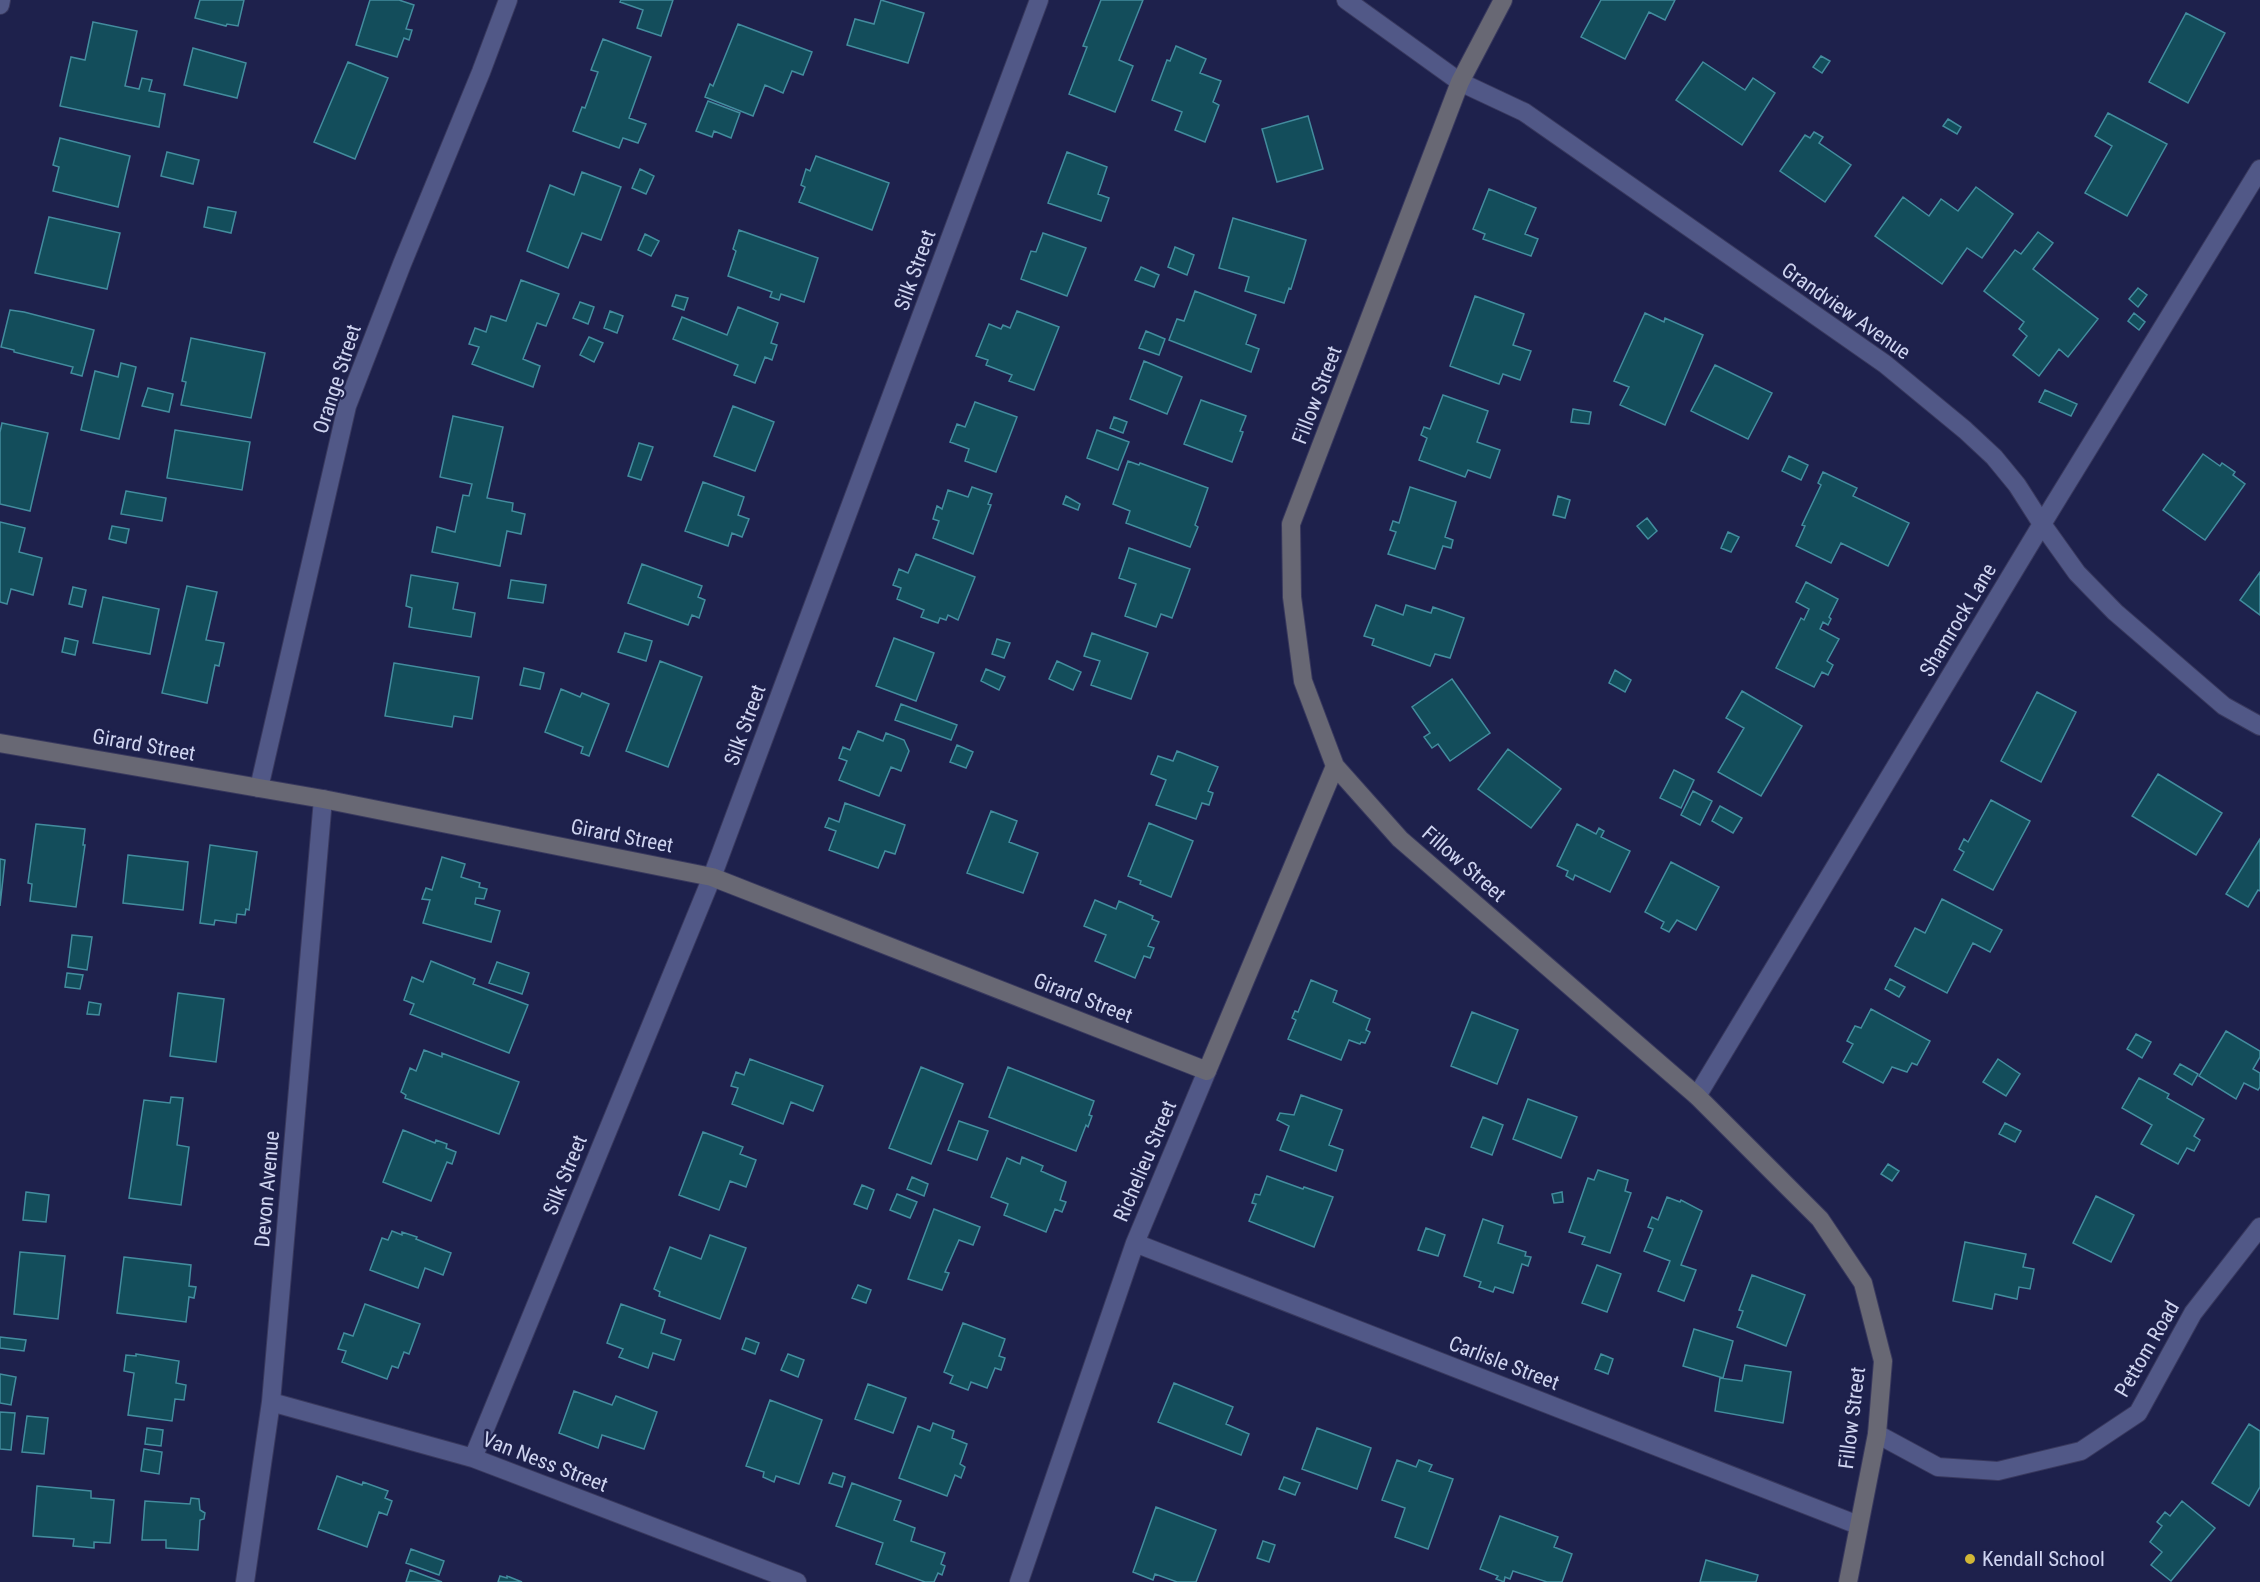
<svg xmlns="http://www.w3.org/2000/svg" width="2260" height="1582" viewBox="0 0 2260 1582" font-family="'Roboto Condensed',sans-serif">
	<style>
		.building { fill: #134d5b; stroke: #438c9e; stroke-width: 1.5 }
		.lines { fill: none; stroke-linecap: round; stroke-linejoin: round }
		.street-casing { stroke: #39395e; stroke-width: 20 }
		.secondary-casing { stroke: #39395e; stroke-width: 20 }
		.street { stroke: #515887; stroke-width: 18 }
		.secondary { stroke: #686874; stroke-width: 18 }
		.poi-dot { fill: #d2b736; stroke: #1e214c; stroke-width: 2 }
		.labels { text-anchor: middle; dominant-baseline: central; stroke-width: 4.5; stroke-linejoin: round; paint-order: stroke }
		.street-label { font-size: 21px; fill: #cfd4f0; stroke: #1e214c }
		.poi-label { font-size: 21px; fill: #cfd4f0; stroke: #1e214c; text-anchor: start }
	</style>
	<rect width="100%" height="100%" fill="#1e214c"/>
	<path class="building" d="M200,0h44l-6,26 -11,-2 -1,2 -31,-8z
		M370,0h29l15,5 -8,24 6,1 -3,10 -5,-2 -7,19 -41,-12z
		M621,0h52l-12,36 -24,-8 6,-18 -23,-8z
		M881,0l43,13 -16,50 -61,-18 8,-26 19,5z
		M1101,0h42l-24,60 14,6 -18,46 -46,-18 18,-47 -4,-1z
		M1601,0h74l-10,20 -16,-8 -24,47 -44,-22z
		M2186,13l39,20 -37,70 -39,-21z
		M93,22l44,9 -12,55 14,3 3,-11 10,2 -3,11 16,3 -6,33 -99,-21 11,-49 14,3z
		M738,24l74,28 -9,23 -11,-4 -9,22 -18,-8 -12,31 -48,-19 5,-13 3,2z
		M603,39l48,18 -22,61 17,6 -8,19 -15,-5 -4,10 -46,-17 9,-24 3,1 13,-36 -7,-2z
		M1176,46l30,13 -6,14 21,8 -8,21 6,3 -14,37 -30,-12 7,-18 -30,-12 15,-40 3,1z
		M193,48l53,15 -9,35 -53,-13z
		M1821,56l9,5 -8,12 -9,-6z
		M348,62l40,16 -33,81 -41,-17z
		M1703,62l42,28 8,-12 22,15 -33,52 -66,-45z
		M708,101l32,12 -9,25 -17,-7 -2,6 -16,-6z
		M2108,113l59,31 -40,72 -42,-23 27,-47 -17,-10z
		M1308,116l15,53 -46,13 -15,-53z
		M1948,119l13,8 -4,7 -14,-8z
		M1814,132l9,5 -4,6 32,22 -26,37 -45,-31 25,-36 5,3z
		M60,138l70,18 -12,51 -65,-16 6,-24 -6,-2z
		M167,152l32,8 -6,24 -32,-8z
		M1067,152l40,15 -9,27 11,4 -8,23 -53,-18z
		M816,156l73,27 -17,47 -73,-28 6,-15 -4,-2 5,-16 4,2z
		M640,169l14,7 -8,18 -14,-6z
		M582,172l39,15 -20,53 -19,-7 -14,35 -41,-17 23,-66 24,10z
		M1976,187l37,27 -31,44 -15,-10 -25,36 -67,-48 28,-39 26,19 12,-17 17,12z
		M1489,189l47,19 -11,26 13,5 -7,17 -48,-17 2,-5 -12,-5z
		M208,207l28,5 -5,21 -27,-6z
		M49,217l71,16 -13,56 -72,-16z
		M1233,218l73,22 -15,49 -2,-1 -5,15 -39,-12 4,-14 -30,-9z
		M739,230l79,28 -14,44 -23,-8 -2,6 -9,-3 2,-5 -44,-16 8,-25 -3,-2z
		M2038,232l15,11 -20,26 65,50 -30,38 -9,-8 -20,27 -26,-21 14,-19 -8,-7 5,-7 -40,-31 31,-41 6,4z
		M1043,233l43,15 -19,48 -46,-17 10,-28 5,1z
		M645,234l14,7 -8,15 -13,-6z
		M1175,247l19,8 -7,20 -19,-8z
		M1141,267l18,8 -5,12 -19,-7z
		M521,280l38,14 -13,32 -9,-3 -14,36 17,7 -7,21 -61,-23 7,-17 -10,-3 6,-16 11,4 5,-16 15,5z
		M2138,288l9,7 -9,12 -9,-8z
		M1195,291l61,24 -10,29 13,5 -8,23 -82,-32 8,-21 7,2z
		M676,295l12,3 -4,12 -12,-4z
		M1475,296l49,18 -11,31 18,6 -11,29 -17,-6 -4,10 -49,-18z
		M580,302l14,5 -6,17 -15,-6z
		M738,307l40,16 -7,20 6,2 -5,15 -7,-3 -10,26 -21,-8 4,-10 -65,-26 9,-22 45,18z
		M10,310l14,2 70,18 -12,46 -11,-3 2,-6 -59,-15v-2l-13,-3z
		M610,311l13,5 -6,17 -13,-5z
		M1017,311l42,16 -25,63 -25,-9 3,-6 -26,-10 2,-5 -12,-4 13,-32 12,5 2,-4 7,3z
		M1645,313l19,9 1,-4 38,17 -38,90 -45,-20 9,-18 -15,-6z
		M2134,313l11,9 -6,8 -11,-9z
		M1146,331l19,8 -6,16 -20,-7z
		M589,337l14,6 -9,19 -14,-7z
		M191,338l74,15 -14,65 -70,-13 5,-23 -4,-1z
		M1144,361l38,16 -15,37 -37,-15z
		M121,363l15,4 -17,72 -38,-9 14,-59 23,6z
		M1715,365l57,28 -24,46 -57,-28z
		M148,388l25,6 -4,18 -27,-6z
		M2045,390l32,14 -6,12 -32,-14z
		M1443,395l45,16 -11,31 23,8 -10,28 -22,-8 -3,7 -46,-17 8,-22 -6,-3 3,-8 6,2z
		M1201,400l45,16 -6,15 3,1 -11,30 -48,-18z
		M975,402l42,15 -21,55 -31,-11 4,-12 -19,-7 7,-18 8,3z
		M733,406l41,16 -19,49 -41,-15z
		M1573,409l18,3 -2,12 -18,-2z
		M453,416l50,11 -16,71 26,5 -1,8 13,3 -4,20 -14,-3 -7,35 -68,-14 5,-25 18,5 8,-37 6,1 3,-12 -32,-7z
		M1114,417l13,5 -4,11 -13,-5z
		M2,423l46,10 -18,78 -30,-7v-72z
		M175,430l75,12 -8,48 -75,-12z
		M1097,430l32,12 -11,28 -31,-12z
		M639,443l14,4 -12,33 -13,-4z
		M2203,454l17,12 2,-3 13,9 -2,3 12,9 -40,56 -42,-30z
		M1789,456l19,9 -7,15 -19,-9z
		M1128,461l11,4 1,-2 68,25 -13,37 3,2 -8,20 -64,-24 4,-12 -17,-7z
		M1823,472l34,16 -4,8 56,27 -21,43 -47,-23 -10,20 -35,-17 9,-20 -3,-1 19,-40 -3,-2z
		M703,482l41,15 -6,18 11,4 -7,18 -10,-4 -4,13 -43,-15z
		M972,487l20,7 -4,10 3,1 -18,49 -40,-16 6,-17 -6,-2 4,-13 5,3 6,-19 20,7z
		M1410,487l46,15 -11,35 8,3 -2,8 -8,-2 -8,23 -47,-15 8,-22 -6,-2 3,-9 6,2z
		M126,491l40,7 -4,23 -41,-7z
		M1066,496l14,8 -2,6 -15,-6z
		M1558,496l12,4 -5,18 -12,-3z
		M1647,518l10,13 -9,8 -11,-13z
		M0,522l25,6 -6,24 23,6 -9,37 -22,-6 -4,15 -7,-2z
		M112,526l17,3 -3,14 -17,-4z
		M1728,532l11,5 -8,15 -10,-4z
		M1129,548l61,21 -18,49 -11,-4 -5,13 -31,-11 11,-32 -17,-6z
		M916,554l59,23 -17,43 -10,-5 -2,5 -6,-2 -2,5 -17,-6 3,-7 -27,-11 4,-11 -8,-3 6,-16 9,4z
		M642,564l60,22 -4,11 7,3 -6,18 -7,-3 -4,10 -60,-22z
		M2260,572v43l-20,-15z
		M411,575l47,8 -5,26 22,4 -4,24 -62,-10 3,-19 -6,-2z
		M511,580l35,5 -3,18 -35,-5z
		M1806,582l32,17 -9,18 2,2 -3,6 -5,-3 -3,7 19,10 -12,22 6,4 -5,10 -6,-3 -8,15 -38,-19 25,-50 3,2 5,-11 -13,-7z
		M187,586l30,6 -11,48 18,3 -5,23 -4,-1 -8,38 -45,-10z
		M73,587l13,3 -4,17 -13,-3z
		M103,597l56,12 -9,45 -57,-11z
		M1376,605l27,10 3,-10 25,8 2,-6 31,11 -14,40 -15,-4 -5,12 -58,-21 2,-6 -10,-3z
		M625,633l27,8 -6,20 -28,-9z
		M1092,633l56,20 -17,46 -40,-14 9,-24 -16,-5z
		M65,638l13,3 -3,14 -13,-3z
		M894,638l40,15 -18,48 -40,-15z
		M997,639l13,4 -6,15 -12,-4z
		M660,661l42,16 -34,90 -42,-16z
		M1057,661l24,11 -8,18 -24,-11z
		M394,663l85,14 -7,42 -18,-3 -2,11 -67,-11z
		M524,668l20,5 -4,16 -20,-4z
		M986,669l19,8 -6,13 -18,-9z
		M1615,670l16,10 -6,12 -16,-9z
		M1452,679l38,54 -40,28 -12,-17 -6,4 -8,-11 6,-4 -18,-26z
		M561,689l19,8 2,-4 27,11 -20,52 -8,-3 2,-6 -38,-15z
		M1742,691l60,35 -41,70 -43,-24 26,-44 -18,-10z
		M2037,692l39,20 -35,70 -40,-21z
		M901,704l56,21 -6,15 -56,-20z
		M858,731l25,10 3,-8 18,7 5,11 -8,20 -10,-4 -12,29 -40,-16 8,-19 -8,-3 4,-11 7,3z
		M957,745l16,7 -7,16 -16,-6z
		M1508,749l53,40 -30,39 -53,-39z
		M1177,751l41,16 -10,24 5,2 -4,12 -7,-2 -6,16 -40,-14 10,-25 -15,-6 7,-18 15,5z
		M1674,770l20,10 -13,28 -21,-10z
		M2158,774l64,39 -26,42 -64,-39z
		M1693,791l19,10 -12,24 -19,-10z
		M1991,800l39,21 -37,69 -39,-20 10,-18 -5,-3 5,-10 4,3z
		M845,803l60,22 -10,29 -10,-3 -7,17 -49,-18 7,-19 -11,-4 4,-9 10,4z
		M1720,806l22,12 -9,15 -21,-12z
		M991,811l26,10 -8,21 29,11 -15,40 -56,-20z
		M1149,823l44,18 -22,56 -31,-13 1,-3 -13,-5z
		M36,824l49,5 -2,16h2l-9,62 -46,-6 2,-17 -4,-1z
		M1577,824l19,10 3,-6 5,3 -3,6 29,14 -20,41 -35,-17 -2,5 -7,-4 2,-5 -11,-5z
		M2260,839v52l-2,-1 -10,17 -22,-13z
		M210,845l47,7 -8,58 -3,-1 -1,6 -8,-1 -1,9 -21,-3 -1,5 -14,-2z
		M128,855l60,7 -5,48 -60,-7z
		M442,857l23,7 -4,13 19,6 -1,4 8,2 -3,10 -8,-1 -1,6 25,7 -9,31 -68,-19 7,-23 -8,-1 4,-11 6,2z
		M0,859l5,1 -5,46z
		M1671,862l48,25 -23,43 -19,-10 -8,12 -8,-4 3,-6 -19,-10z
		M1942,899l60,31 -12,22 -17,-9 -26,50 -52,-27 20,-38 10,5z
		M1095,900l21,9 3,-8 34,15 -1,3 7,3 -11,24 6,2 -4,10 -6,-2 -9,22 -40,-17 11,-26 -22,-9z
		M72,935l20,2 -5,33 -19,-3z
		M431,961l44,18 -2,5 55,21 -19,48 -99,-39 4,-10 -10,-4 8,-23 11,5z
		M497,962l32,11 -7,21 -33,-11z
		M67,973l16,2 -3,14 -15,-2z
		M1890,979l15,8 -6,10 -14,-8z
		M1311,980l26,11 -4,11 37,17 -4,11 4,2 -5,11 -4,-1 -1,2 -11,-4 -8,20 -53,-21 8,-19 -4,-2 3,-7 3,1z
		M178,993l46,6 -8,63 -46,-6z
		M89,1002l12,2 -2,11 -12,-1z
		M1871,1009l59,32 -13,24 -5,-2 -5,9 -15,-5 -9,16 -40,-21 10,-18 -6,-3 8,-15 6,2z
		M1472,1012l46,18 -21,54 -46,-18z
		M2226,1031l34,20v6l-7,12 7,4v14l-2,3 -14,-7 -8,16 -37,-23z
		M2136,1034l15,8 -9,16 -15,-9z
		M424,1050l18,7v-4l77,29 -20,52 -94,-36 1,-3 -5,-3 9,-24 6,3z
		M750,1059l73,27 -10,25 -22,-9 -8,22 -51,-20 6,-16 -7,-2 5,-14 8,3z
		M1998,1059l22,15 -14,22 -23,-14z
		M2180,1064l18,10 -6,11 -18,-11z
		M921,1067l42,17 -32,80 -42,-16z
		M1008,1067l86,34 -5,14 3,1 -4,11 -2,-2 -10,26 -87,-34z
		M2139,1078l30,16 -2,4 37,21 -10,17 6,4 -6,11 -7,-3 -9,16 -37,-20 11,-19 -30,-17z
		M1301,1095l41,15 -13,35 14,5 -7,21 -56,-21 9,-24 -12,-6 3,-7 14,2z
		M171,1097l12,1 -6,47 12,2 -8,58 -52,-7 15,-98 26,3z
		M1528,1099l49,18 -16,41 -48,-19z
		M1483,1117l20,8 -11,30 -21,-8z
		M959,1121l29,10 -11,29 -29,-10z
		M2005,1123l16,8 -6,11 -16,-8z
		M403,1130l32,13 1,-3 11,4 -1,4 10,4 -4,12 -5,-2 -16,39 -48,-19z
		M703,1132l40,15 -3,7 16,6 -10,27 -16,-6 -11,29 -40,-15z
		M1022,1157l21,9 -2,5 25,11 -6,18 6,2 -4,10 -7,-3 -9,23 -42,-17 4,-11 -17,-7 16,-39 13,6z
		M1888,1164l11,7 -7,10 -11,-7z
		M1598,1170l30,10 -3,11 6,2 -21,60 -28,-9 3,-7 -16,-5 19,-54 6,2z
		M1267,1176l36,13 1,-2 29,10 -19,50 -65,-26 7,-17 -4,-1 3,-9 5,1z
		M912,1177l16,7 -4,12 -17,-7z
		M862,1185l12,5 -7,19 -13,-5z
		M26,1192l23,3 -3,27 -23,-2z
		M1562,1192l1,10 -9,1 -2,-9z
		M897,1194l20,8 -7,16 -20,-8z
		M2096,1196l38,19 -23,47 -38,-19z
		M1667,1197l13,5 1,-2 21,11 -21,54 15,5 -12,31 -26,-10 12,-30 -26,-10 9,-22 -5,-2 4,-10 6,3z
		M934,1209l46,18 -7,18 -14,-5 -14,32 4,1 -7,17 -34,-11z
		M1483,1219l20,7 -5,17 28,9 -1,4 6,1 -3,9 -6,-2 -9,29 -18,-6 -2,5 -14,-5 2,-5 -17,-6z
		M1426,1228l19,7 -7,21 -20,-6z
		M392,1231l10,4v-3l15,5 -1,2 35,14 -8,22 -18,-7 -7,20 -48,-18 12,-32 6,2z
		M710,1235l36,13 -26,71 -61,-23 1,-4 -6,-3 16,-42 31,12z
		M1965,1242l61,12 -3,13 11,2 -4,20 -11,-2 -2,12 -22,-5 -3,15 -39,-8z
		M20,1252l45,4 -7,63 -44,-5z
		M124,1257l67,8 -2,21 7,1 -2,11 -5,-1 -3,25 -69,-9z
		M1597,1265l24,9 -14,38 -25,-9z
		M1752,1275l53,20 -19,51 -49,-19 6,-16 -4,-1z
		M858,1285l13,5 -5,13 -14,-5z
		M365,1304l55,20 -11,30 -5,-2 -6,16 -6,-2 -5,13 -45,-17 4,-11 -8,-2 6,-16 9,3z
		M621,1304l44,16 -4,13 20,7 -7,20 -21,-7 -5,15 -29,-11 4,-8 -16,-6z
		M963,1323l42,16 -6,17 6,2 -4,12 -6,-2 -8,20 -16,-6 -3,8 -18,-7 3,-7 -9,-4z
		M1694,1329l39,12 -10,37 -40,-12z
		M0,1337l26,3 -2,11 -24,-3z
		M746,1338l13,5 -4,11 -13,-5z
		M136,1354l43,7 -3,22 10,2 -2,15 -9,-1 -3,22 -44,-6 6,-42 -10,-2 2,-16 10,1z
		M788,1354l16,6 -6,17 -17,-7z
		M1601,1354l12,5 -5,15 -13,-5z
		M1745,1365l46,7 -8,51 -68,-12 5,-33 22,3z
		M0,1374l16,3 -5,28 -11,-2z
		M1174,1383l59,24 -7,17 23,10 -8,21 -83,-33z
		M868,1384l38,14 -13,35 -38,-14z
		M574,1391l38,14 4,-9 41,16 -13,37 -42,-14 -4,13 -39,-15z
		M770,1400l52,20 -23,64 -23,-8 -2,6 -11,-5 1,-5 -18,-6z
		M0,1412l15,1 -4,37 -11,-1z
		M27,1416l21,2 -4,36 -22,-2z
		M933,1423l21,8 -2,7 15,6 -7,20 5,3 -4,11 -6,-3 -8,21 -48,-18 19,-52 12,5z
		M2249,1424l11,7v56l-11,19 -37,-23z
		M147,1428l16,2 -2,16 -16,-2z
		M1317,1428l54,20 -14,41 -55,-20z
		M144,1449l18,3 -3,22 -18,-3z
		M1397,1460l19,7 3,-7 13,5 -3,6 24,8 -25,70 -33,-12 10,-29 -23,-8z
		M833,1473l12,4 -3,10 -13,-4z
		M337,1476l25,9 1,-3 25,9 -3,7 7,3 -5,14 -8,-3 -12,35 -49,-18z
		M1284,1477l16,6 -5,12 -16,-6z
		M852,1483l49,18 -7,19 21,8 -4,13 34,12 -4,11 4,2 -3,9 -4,-2 -4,9h-9l-49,-18 7,-21 -47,-17z
		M37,1486l54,5v7l23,2 -4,43 -16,-1v6l-21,-2 1,-7 -41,-3z
		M191,1498l8,1 1,11 5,3 -1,6 -4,1 -2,30 -32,-2v-8h-24l3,-39 45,3z
		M2182,1501l33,27 -44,53 -20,-16 11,-13 -12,-10 12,-16 -5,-4 8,-10 5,4z
		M1156,1507l60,23 -20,52h-19l-22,-8 -2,6 -20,-8z
		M1500,1516l58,21 -4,10 18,7 -10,28h-15l-34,-11 -3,8 -5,-2 -1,5 -8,-3 2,-3 -18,-7z
		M1263,1541l12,4 -6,17 -12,-4z
		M411,1549l33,12 -5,14 -33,-12z
		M1706,1560l52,15 -2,7h-56z
		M410,1570l32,12h-36z
		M500,1576l7,2v-2l15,6h-24z"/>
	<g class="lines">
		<g class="street-casing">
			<path id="street" d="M1346,0l114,82 64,30 361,252 80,66 29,27 23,28 25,39 35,49 38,39 109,94 36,20
				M0,5l1,-5
				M259,788l88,-382 55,-142 79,-192 27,-72
				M1697,1096l345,-572 218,-355
				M1135,1243l723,282
				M271,1402l202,56 324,124
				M1877,1434l61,33 60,4 83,-20 57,-38 55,-100 67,-86
				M473,1458l239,-581 327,-877
				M245,1582l26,-180 52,-603
				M1019,1582l116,-339 72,-172"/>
		</g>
		<g class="secondary-casing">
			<path id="secondary" d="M1503,0l-43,82 -169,442 1,73 11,84 32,85 65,73 297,257 123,123 43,64 20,78 -6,73 -29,148
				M0,743l323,56 389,78 495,194 128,-305"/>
		</g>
		<use href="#street" class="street"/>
		<use href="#secondary" class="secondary"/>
	</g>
	<circle class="poi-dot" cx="1970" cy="1559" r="6"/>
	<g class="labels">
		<g class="street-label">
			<text transform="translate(915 270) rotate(-70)">Silk Street</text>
			<text transform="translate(1846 311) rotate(35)">Grandview Avenue</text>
			<text transform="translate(337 379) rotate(-72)">Orange Street</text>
			<text transform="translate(1317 395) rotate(-69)">Fillow Street</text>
			<text transform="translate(1958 620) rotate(-59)">Shamrock Lane</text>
			<text transform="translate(745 725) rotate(-70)">Silk Street</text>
			<text transform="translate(144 745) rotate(10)">Girard Street</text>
			<text transform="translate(622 836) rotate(11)">Girard Street</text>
			<text transform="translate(1464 864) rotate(41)">Fillow Street</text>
			<text transform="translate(1083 998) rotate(21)">Girard Street</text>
			<text transform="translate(1145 1161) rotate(-67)">Richelieu Street</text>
			<text transform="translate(565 1175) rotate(-68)">Silk Street</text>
			<text transform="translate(267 1189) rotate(-85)">Devon Avenue</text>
			<text transform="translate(2147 1349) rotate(-60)">Pettom Road</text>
			<text transform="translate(1504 1363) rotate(21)">Carlisle Street</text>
			<text transform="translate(1852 1418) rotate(-83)">Fillow Street</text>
			<text transform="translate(545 1462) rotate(21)">Van Ness Street</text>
		</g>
		<g class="poi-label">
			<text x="1982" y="1559">Kendall School</text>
		</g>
	</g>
</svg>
